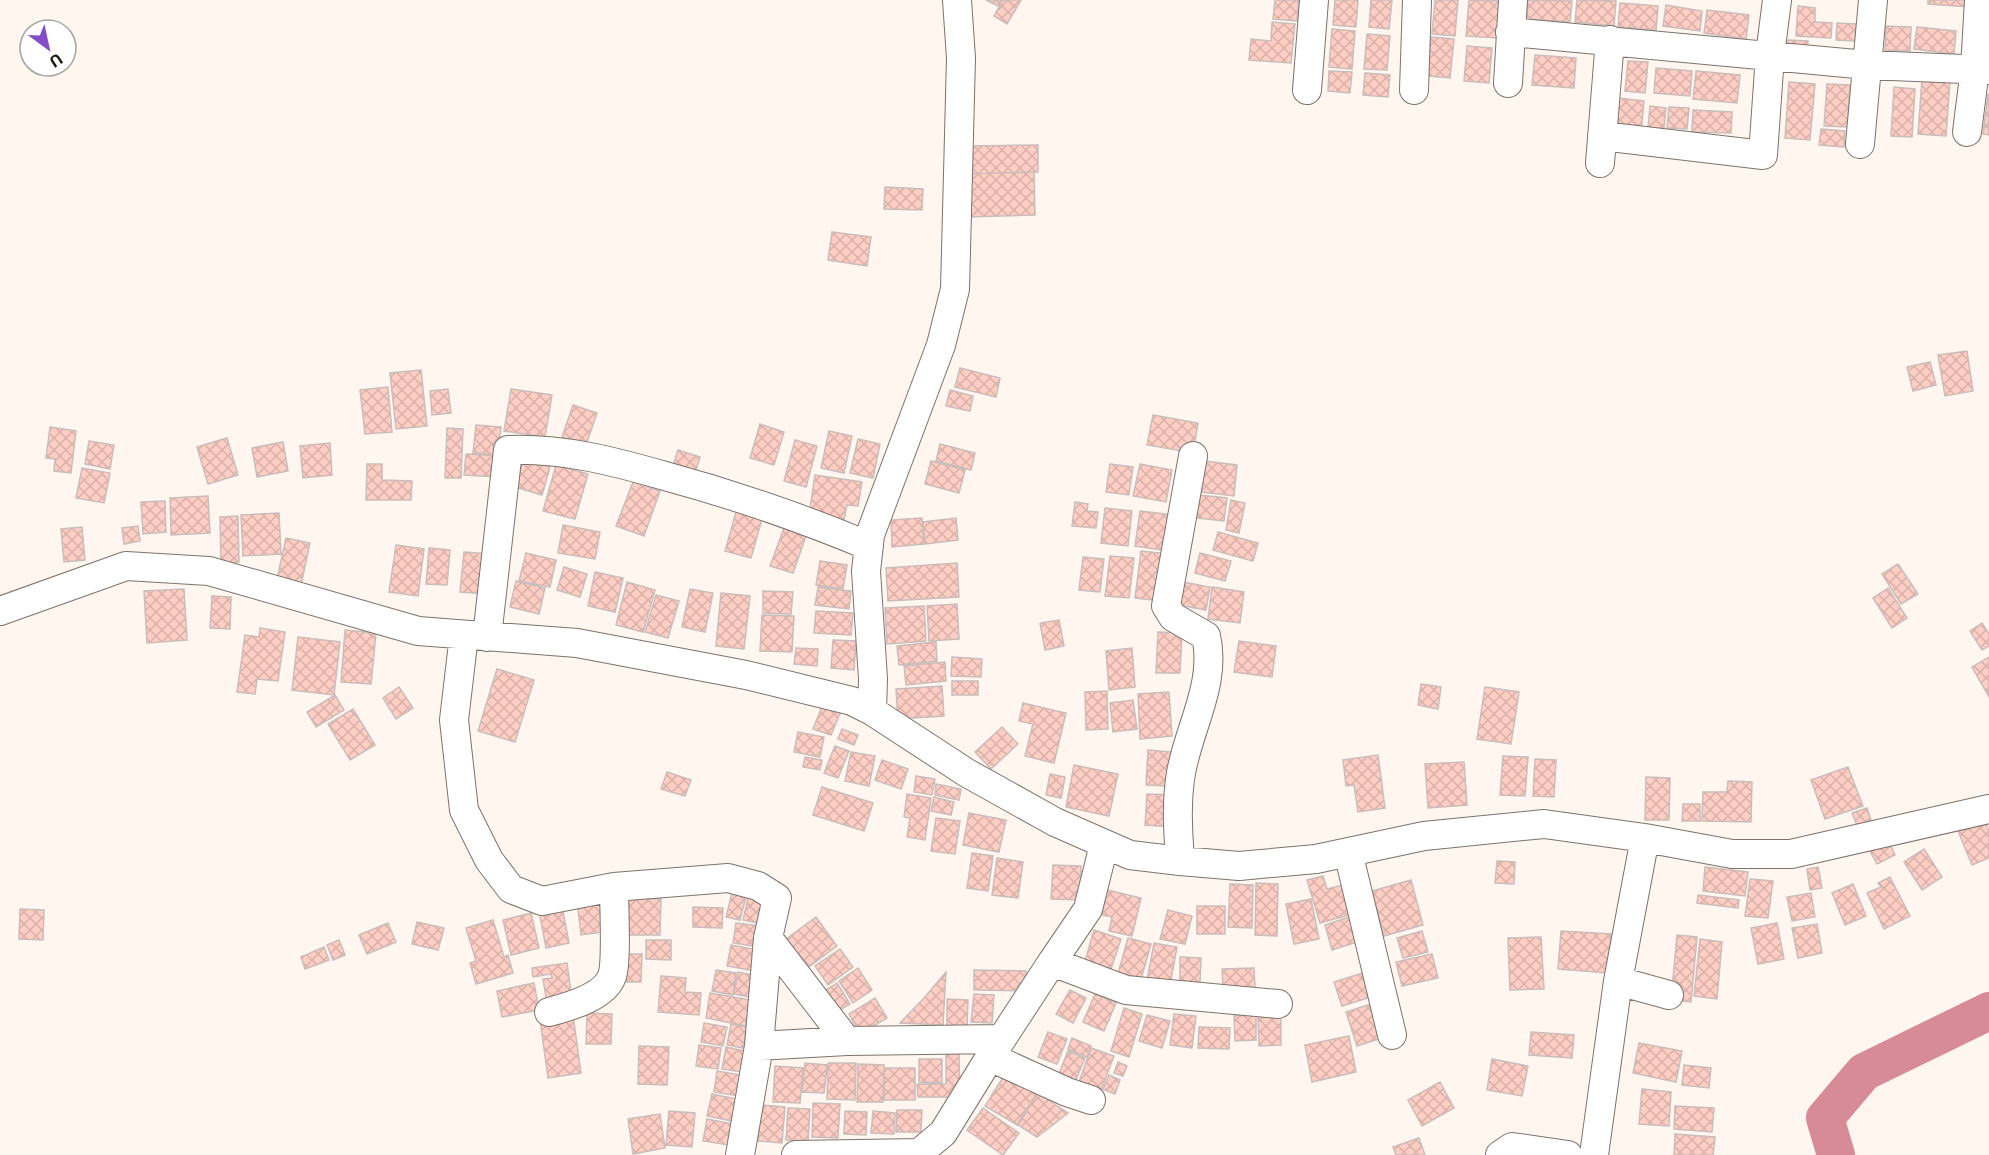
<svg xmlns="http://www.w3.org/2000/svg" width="1989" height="1155" viewBox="0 0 1989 1155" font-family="'Open Sans',sans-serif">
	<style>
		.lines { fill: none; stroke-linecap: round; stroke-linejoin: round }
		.river { stroke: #d68b97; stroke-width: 38 }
		.building { fill: url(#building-cross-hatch); stroke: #cabdba; stroke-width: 1.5 }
		.minor-casing { stroke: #7c736d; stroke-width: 30 }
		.minor { stroke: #fff; stroke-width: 28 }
	</style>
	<defs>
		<pattern id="building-cross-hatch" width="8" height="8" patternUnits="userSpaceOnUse" patternTransform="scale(1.5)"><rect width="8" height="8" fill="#fecec4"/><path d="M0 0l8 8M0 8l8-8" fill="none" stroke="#d9b0a8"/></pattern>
	</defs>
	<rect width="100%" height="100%" fill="#fff6f0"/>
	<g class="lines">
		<path class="river" d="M1836,1155l-11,-37 39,-46 125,-61"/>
	</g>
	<path class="building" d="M986,0h15l-3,6z
		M1003,0h18l-14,24 -13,-8z
		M1275,0h24l-2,21 -24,-2z
		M1335,0h23l-2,27 -23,-2z
		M1371,0h21l-3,29 -20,-2z
		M1435,0h23l-3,36 -23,-2z
		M1469,0l31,1 -3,37 -31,-2z
		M1528,0l44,1 -2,21 -43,-3z
		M1577,0l39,1 -2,25 -39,-4z
		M1928,0h42l-1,7 -41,-3z
		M1620,3l38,3 -2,24 -38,-3z
		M1666,5l36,6 -2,20 -37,-5z
		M1798,6l17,2v14l17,1 -1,15 -35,-2z
		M1707,10l42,5 -3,24 -42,-6z
		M1272,22l23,2 -4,39 -42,-3 2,-21 20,2z
		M1837,23l19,1 -1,17 -19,-1z
		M1886,26l25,1 -1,24 -25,-1z
		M1917,27l39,4 -2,23 -40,-5z
		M1332,29l23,2 -3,38 -23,-2z
		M1367,34l23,2 -3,34 -23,-1z
		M1431,37l23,2 -4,39 -22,-2z
		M1788,40l20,1 -1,11 -20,-1z
		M1467,46l25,2 -3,35 -25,-2z
		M1535,55l41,3 -2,30 -42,-3z
		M1628,61l20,1 -3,31 -20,-2z
		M1656,68l36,3 -2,25 -36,-3z
		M1329,71l23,1 -2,21 -22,-2z
		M1696,71l44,4 -3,28 -44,-4z
		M1365,73l25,2 -2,22 -25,-2z
		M1922,79l28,2 -4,55 -28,-2z
		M1789,82l26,2 -5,56 -25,-2z
		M1827,84l23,1 -3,42 -23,-1z
		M1894,87l21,2 -3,48 -21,-1z
		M1988,94h1v41l-6,-1z
		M1618,98l26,3 -3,32 -26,-3z
		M1650,106l16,2 -2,21 -16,-1z
		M1669,107l20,1 -2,21 -20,-1z
		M1693,110l39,2 -1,21 -39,-1z
		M1821,129l24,2 -1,16 -25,-2z
		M1038,145v27l-70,2v-28z
		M1034,172l1,43 -66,2 -1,-43z
		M885,187l38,2 -1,21 -38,-1z
		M832,232l39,5 -4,29 -39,-6z
		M1967,351l6,40 -28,5 -7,-41z
		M1930,362l6,23 -23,6 -6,-24z
		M960,368l40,10 -4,19 -41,-10z
		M421,370l6,56 -31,3 -6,-56z
		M388,387l4,45 -27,2 -5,-44z
		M448,389l3,24 -19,2 -2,-24z
		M511,389l41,6 -7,42 -41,-6z
		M950,390l23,6 -3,15 -24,-5z
		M573,405l24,8 -11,32 -24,-8z
		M1153,415l45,8 -5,30 -46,-8z
		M760,424l24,8 -10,33 -24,-7z
		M476,425l25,2 -3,28 -25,-2z
		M50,427l26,4 -5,42 -17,-2 1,-12 -9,-1z
		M447,428l16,1 -2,49h-16z
		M829,431l23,5 -8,37 -23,-5z
		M227,438l11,37 -30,9 -11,-37z
		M858,439l22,5 -7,34 -23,-5z
		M795,440l22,6 -11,41 -22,-6z
		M89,441l25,4 -4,24 -25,-5z
		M283,442l5,29 -31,6 -5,-29z
		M330,443l2,32 -29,3 -3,-32z
		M940,444l35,9 -4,17 -35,-9z
		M678,450l22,7 -7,23 -22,-7z
		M466,454l36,2 -2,21 -36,-2z
		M524,459l26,8 -8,28 -27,-8z
		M1196,460l41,5 -3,31 -41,-5z
		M931,461l34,9 -6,23 -34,-9z
		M367,464h15v16l30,1 -1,19h-45z
		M1110,464l23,3 -4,28 -23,-3z
		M1140,464l32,6 -6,32 -33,-6z
		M556,465l32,9 -13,45 -32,-8z
		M82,468l28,5 -6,30 -28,-5z
		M815,475l47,7 -4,24 -11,-1 -3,15 -35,-5z
		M633,482l27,9 -16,45 -28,-10z
		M1190,494l37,4 -3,23 -36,-4z
		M208,496l2,37 -39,2 -1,-37z
		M1231,500l14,3 -6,30 -13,-3z
		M165,501l1,31 -23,2 -2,-32z
		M1075,502l13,2 -1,7 11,1 -2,16 -24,-2z
		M738,505l26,7 -13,46 -26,-7z
		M1105,508l27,3 -4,35 -27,-3z
		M1140,511l33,4 -5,36 -33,-5z
		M279,513l2,41 -38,2 -2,-41z
		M238,516l1,46 -18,1 -1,-46z
		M922,518l2,26 -32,3 -1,-27z
		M956,518l2,22 -33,4 -2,-22z
		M563,525l37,7 -5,27 -37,-6z
		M138,526l2,15 -16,3 -2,-16z
		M82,527l3,33 -21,2 -3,-33z
		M784,528l22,8 -13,37 -23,-7z
		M1218,532l40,11 -5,18 -40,-11z
		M286,538l24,5 -9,42 -24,-6z
		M396,545l28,4 -6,47 -29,-4z
		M429,548l21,2 -3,35 -21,-1z
		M1141,551l27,3 -6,47 -27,-3z
		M464,552l26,2 -4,40 -26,-2z
		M526,553l30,7 -6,27 -31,-6z
		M1200,553l31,8 -6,20 -30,-8z
		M1110,556l24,2 -5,40 -24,-2z
		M1083,557l21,2 -4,33 -21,-2z
		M820,561l27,4 -4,24 -27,-4z
		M957,563l2,34 -71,4 -2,-33z
		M1898,564l20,30 -17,10 -19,-30z
		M564,567l23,7 -7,23 -23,-7z
		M595,572l28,6 -8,34 -27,-6z
		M516,581l29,7 -6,26 -29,-7z
		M1178,581l32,6 -4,23 -32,-6z
		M627,582l28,8 -12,42 -27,-7z
		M818,587l33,4 -2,18 -34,-4z
		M1212,587l32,5 -4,31 -32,-4z
		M1888,588l19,30 -15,10 -19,-30z
		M184,589l3,51 -40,3 -3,-52z
		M690,589l23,4 -8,39 -23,-5z
		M763,591l30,1 -2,22 -28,-1z
		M721,593l29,3 -6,53 -28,-3z
		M656,595l23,6 -11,37 -23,-6z
		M212,596l19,1 -1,32 -20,-1z
		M957,604l2,35 -30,2 -2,-35z
		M924,606l2,35 -39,3 -2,-36z
		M816,611l37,2 -2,22 -37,-2z
		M762,615l32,1 -2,36 -32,-1z
		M1059,620l5,26 -19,4 -5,-27z
		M1982,623l7,11v12l-7,4 -12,-19z
		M260,628l25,4 -7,49 -21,-2 -2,15 -18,-2 8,-57 14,2z
		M345,630l31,3 -5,51 -30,-2z
		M1158,632l24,1 -2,40h-24z
		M298,637l42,5 -6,53 -42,-5z
		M833,640l23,1 -2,29 -23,-2z
		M1239,641l37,5 -4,31 -38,-5z
		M936,642l1,19 -38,4 -2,-19z
		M796,648l22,1 -1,17 -23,-2z
		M1132,648l3,39 -26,3 -3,-39z
		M952,657l30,2 -1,18 -30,-1z
		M1989,657v40l-17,-30z
		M945,662l1,19 -40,4 -2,-19z
		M497,669l37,11 -19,62 -37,-11z
		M952,681h26v14h-26z
		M1421,684l20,3 -3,22 -20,-4z
		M942,686l2,30 -46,3 -2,-30z
		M399,687l14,21 -17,11 -13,-21z
		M1485,687l34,5 -8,52 -34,-5z
		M1107,691l1,38 -22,1 -1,-38z
		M1169,692l3,44 -32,3 -2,-45z
		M335,695l9,15 -28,17 -9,-15z
		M1133,700l4,29 -24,3 -3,-29z
		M1023,703l43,10 -12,50 -29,-7 8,-32 -14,-3z
		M823,704l18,7 -10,24 -18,-6z
		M353,709l22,36 -25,15 -22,-36z
		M1002,727l16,17 -27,25 -16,-17z
		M842,729l16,6 -4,10 -16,-6z
		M798,732l26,5 -4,20 -26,-5z
		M835,746l14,5 -11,27 -14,-5z
		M1148,750l23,2 -3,34 -22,-1z
		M851,752l24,4 -6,30 -24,-5z
		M1378,755l7,53 -27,4 -4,-27 -8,1 -3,-26z
		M1503,756l25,1 -3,39 -25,-1z
		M805,757l17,3 -2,10 -17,-3z
		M1535,759l21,1 -2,37 -21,-1z
		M882,760l26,9 -7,20 -26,-9z
		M1464,762l3,43 -39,3 -3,-44z
		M1074,765l44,9 -9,42 -43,-9z
		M1848,767l15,39 -38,13 -14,-39z
		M667,772l24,8 -6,16 -24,-7z
		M1050,774l15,3 -4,21 -15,-3z
		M916,776l19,3 -3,16 -18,-3z
		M1646,777l24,1 -1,42h-24z
		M1728,781l24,1 -1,40 -49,-1 1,-29h24z
		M936,784l25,5 -2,11 -24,-5z
		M822,787l51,16 -9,28 -51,-16z
		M907,794l24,4 -6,42 -18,-3 3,-19 -6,-1z
		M1147,794l28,1 -2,32 -28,-2z
		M934,797l20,5 -3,13 -20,-4z
		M1683,804h17v17h-18z
		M1867,808l4,12 -14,5 -5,-12z
		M969,813l37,7 -7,32 -36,-7z
		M936,818l24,3 -5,33 -24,-3z
		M1984,820l5,11v27l-17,7 -14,-34z
		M1886,836l9,19 -18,9 -7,-13 10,-5z
		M1924,849l18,28 -20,13 -18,-28z
		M972,853l21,3 -5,35 -21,-3z
		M997,858l26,4 -5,36 -26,-3z
		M1497,861l18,1 -1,22 -19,-1z
		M1053,865l28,1 -1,34 -29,-1z
		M1705,867l43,5 -3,24 -42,-5z
		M1818,867l4,21 -12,2 -3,-21z
		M1323,876l4,13 20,-5 9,29 -36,10 -13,-43z
		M1890,877l20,39 -26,13 -17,-36 14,-6 -3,-4z
		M1750,879l23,2 -5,37 -23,-2z
		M1411,880l12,45 -39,11 -12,-45z
		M1256,883l22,1 -1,52 -22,-1z
		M1230,884l23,1 -1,43 -24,-1z
		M1853,884l13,32 -21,9 -13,-32z
		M733,889l14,4 -7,27 -14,-3z
		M1107,890l34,8 -9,38 -23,-5 3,-14 -10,-2z
		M1811,893l4,24 -23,4 -5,-24z
		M749,894l20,4 -6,26 -20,-4z
		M1698,895l41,5 -1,8 -41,-5z
		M607,897l3,34 -29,4 -4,-35z
		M629,898l32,1 -1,36h-32z
		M1311,899l8,40 -25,5 -8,-40z
		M562,906l7,37 -23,5 -7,-37z
		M1197,906h28v28h-28z
		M693,907l30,1 -1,20 -29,-1z
		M20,909l24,1 -1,30 -24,-1z
		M1168,910l24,6 -7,28 -25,-5z
		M531,913l8,35 -28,7 -8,-35z
		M1355,915l8,25 -31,10 -7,-25z
		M816,917l21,29 -31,23 -21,-29z
		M493,920l11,37 4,-2 5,18 -37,11 -6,-21 6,-2 -10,-33z
		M417,922l27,6 -6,22 -26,-6z
		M388,923l8,19 -29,12 -8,-19z
		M736,923l25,3 -3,21 -25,-4z
		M1777,923l7,36 -26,5 -7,-36z
		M1817,924l5,29 -24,5 -6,-30z
		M1094,930l27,9 -10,30 -26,-8z
		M1422,931l6,21 -25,6 -6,-20z
		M1561,931l50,3 -3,39 -50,-4z
		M1677,935l20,2 -6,65 -20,-2z
		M1541,937l3,52 -34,1 -2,-52z
		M1128,938l23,6 -11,39 -23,-6z
		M1700,939l22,3 -5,57 -23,-3z
		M339,940l6,15 -12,5 -6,-15z
		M646,940h25v20l-25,-1z
		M1154,943l23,4 -7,38 -23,-5z
		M731,945l27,5 -4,21 -27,-5z
		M324,947l5,13 -24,9 -4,-12z
		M840,949l13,18 -25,18 -13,-19z
		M618,954h24l-1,28h-23z
		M1432,954l6,24 -36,8 -6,-24z
		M1180,957l21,1 -1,25 -20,-1z
		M567,963l5,37 -25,4 -4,-25 9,-1 -1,-4 -18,3 -1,-9z
		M858,968l14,22 -19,13 -14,-22z
		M1254,968l1,20 -32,1 -1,-20z
		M716,970l20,3 -3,22 -21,-4z
		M974,970l52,1v20l-52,-1z
		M738,972l16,3 -4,22 -16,-3z
		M946,972l-3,53 -43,-2 24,-25z
		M1366,972l8,24 -32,10 -8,-24z
		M661,976l25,2 -1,14 16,1 -2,22 -41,-3z
		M534,983l5,27 -37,7 -5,-26z
		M837,983l13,21 -10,6 -14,-20z
		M1070,990l16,8 -13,25 -17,-9z
		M710,993l41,7 -5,26 -40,-8z
		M974,994l20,1 -2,28 -21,-1z
		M1095,994l21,9 -12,28 -21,-9z
		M875,998l12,20 -27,16 -11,-20z
		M947,999l21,1 -1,27h-20z
		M1374,1003l11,34 -28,9 -11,-34z
		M1124,1008l18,6 -13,43 -18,-6z
		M587,1013l25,1 -1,30h-25z
		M1174,1014l22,2 -4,32 -22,-3z
		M573,1015l8,58 -33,5 -8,-58z
		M1147,1015l23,6 -8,27 -23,-7z
		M1256,1015v25l-21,1 -1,-25z
		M1281,1015v30l-22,1 -1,-30z
		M704,1023l23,4 -4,19 -22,-4z
		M731,1024l16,3 -4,21 -16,-3z
		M1199,1027l31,1 -1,21 -31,-1z
		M1048,1032l19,7 -10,25 -19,-7z
		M1531,1032l43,3 -2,23 -43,-3z
		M1349,1036l7,36 -44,10 -7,-37z
		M1072,1038l19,8 -4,11 -19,-8z
		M1639,1043l43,8 -6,31 -43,-9z
		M699,1045l22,3 -3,21 -22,-3z
		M639,1046l30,1 -2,38 -29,-1z
		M726,1047l19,4 -4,21 -19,-3z
		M1091,1048l23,8 -13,34 -22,-8z
		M1068,1051l17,7 -10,24 -17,-6z
		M959,1053l1,44h-42l-1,-13h29v-30z
		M919,1059h23v24l-23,-1z
		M1492,1059l36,7 -6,30 -35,-6z
		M1118,1062l9,4 -4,10 -9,-3z
		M805,1063l22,2 -3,28 -22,-1z
		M828,1063h28l-1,37 -28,-1z
		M858,1064l26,1 -1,37h-26z
		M1684,1065l27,3 -2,20 -27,-3z
		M775,1066l28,2 -3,35 -27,-1z
		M884,1068h31v32h-31z
		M717,1071l24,4 -3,21 -24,-4z
		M1005,1074l32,19 -20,32 -32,-19z
		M1109,1075l11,5 -5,14 -12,-5z
		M1440,1082l14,26 -32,18 -14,-26z
		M1642,1089l29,3 -2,34 -30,-2z
		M1038,1093l30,20 -31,24 -19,-12z
		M712,1094l25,5 -5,22 -25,-5z
		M813,1103l27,1 -2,34 -26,-1z
		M761,1105l24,2 -3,36 -24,-2z
		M1675,1106l39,2 -2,24 -38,-3z
		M788,1108l22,1 -2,32 -22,-1z
		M983,1108l36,25 -16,22 -36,-25z
		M897,1110h25l-1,22h-25z
		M669,1111l26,2 -3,34 -26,-2z
		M845,1111l22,1 -1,23 -22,-1z
		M873,1111l22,2 -1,21 -23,-1z
		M660,1114l5,34 -32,6 -5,-35z
		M707,1119l26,5 -4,21 -26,-4z
		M1675,1134l40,3 -2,18h-39z
		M1419,1138l6,17h-29l-3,-8z"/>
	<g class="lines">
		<g class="minor-casing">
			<path id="minor" d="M1510,32l357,33 122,5
				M1508,83l5,-83
				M1307,90l7,-90
				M1414,90l3,-90
				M1967,132l8,-63 4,-69
				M1602,136l161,19 7,-100 7,-55
				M1860,144l13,-144
				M1600,163l10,-123
				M0,611l126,-45 83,5 209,60 159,12 169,32 106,26 20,10 95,62 88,49 75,33 50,6 59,5 77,-7 108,-23 120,-12 101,14 87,16h59l198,-45
				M464,635l-10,85 10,90 25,50 22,29 31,12 72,-14 114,-9 30,8 19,12 -9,40 79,103 154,-2
				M487,637l21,-187c55,-2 105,11 157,26 70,19 137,42 204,70
				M872,711l1,-32 -7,-108 4,-36 71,-190 14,-56 6,-231 -4,-58
				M1104,845l-16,64 -36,53 74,28 152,14
				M1348,852l44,183
				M1180,861c-2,-29 -4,-59 1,-88 8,-46 36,-90 25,-137l-33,-19 -7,-11 27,-150
				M1052,962l-62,95 77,35 24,8
				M1618,981l51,14
				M549,1012c19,-5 56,-15 63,-36 5,-13 2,-71 2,-89
				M759,1046l9,-108
				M740,1155l19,-109 88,-5
				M796,1155l123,-2 24,-20 47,-76
				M1500,1155l12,-8 56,8
				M1594,1155l24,-174 27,-143"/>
		</g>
		<use href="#minor" class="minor"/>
	</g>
	<g transform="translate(48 48) rotate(147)"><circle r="28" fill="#ffffff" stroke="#a4a3a1" stroke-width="1.5"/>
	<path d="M0-4.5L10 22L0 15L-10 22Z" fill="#824dc5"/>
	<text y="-9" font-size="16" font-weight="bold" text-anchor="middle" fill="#1b1815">U</text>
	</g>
</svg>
